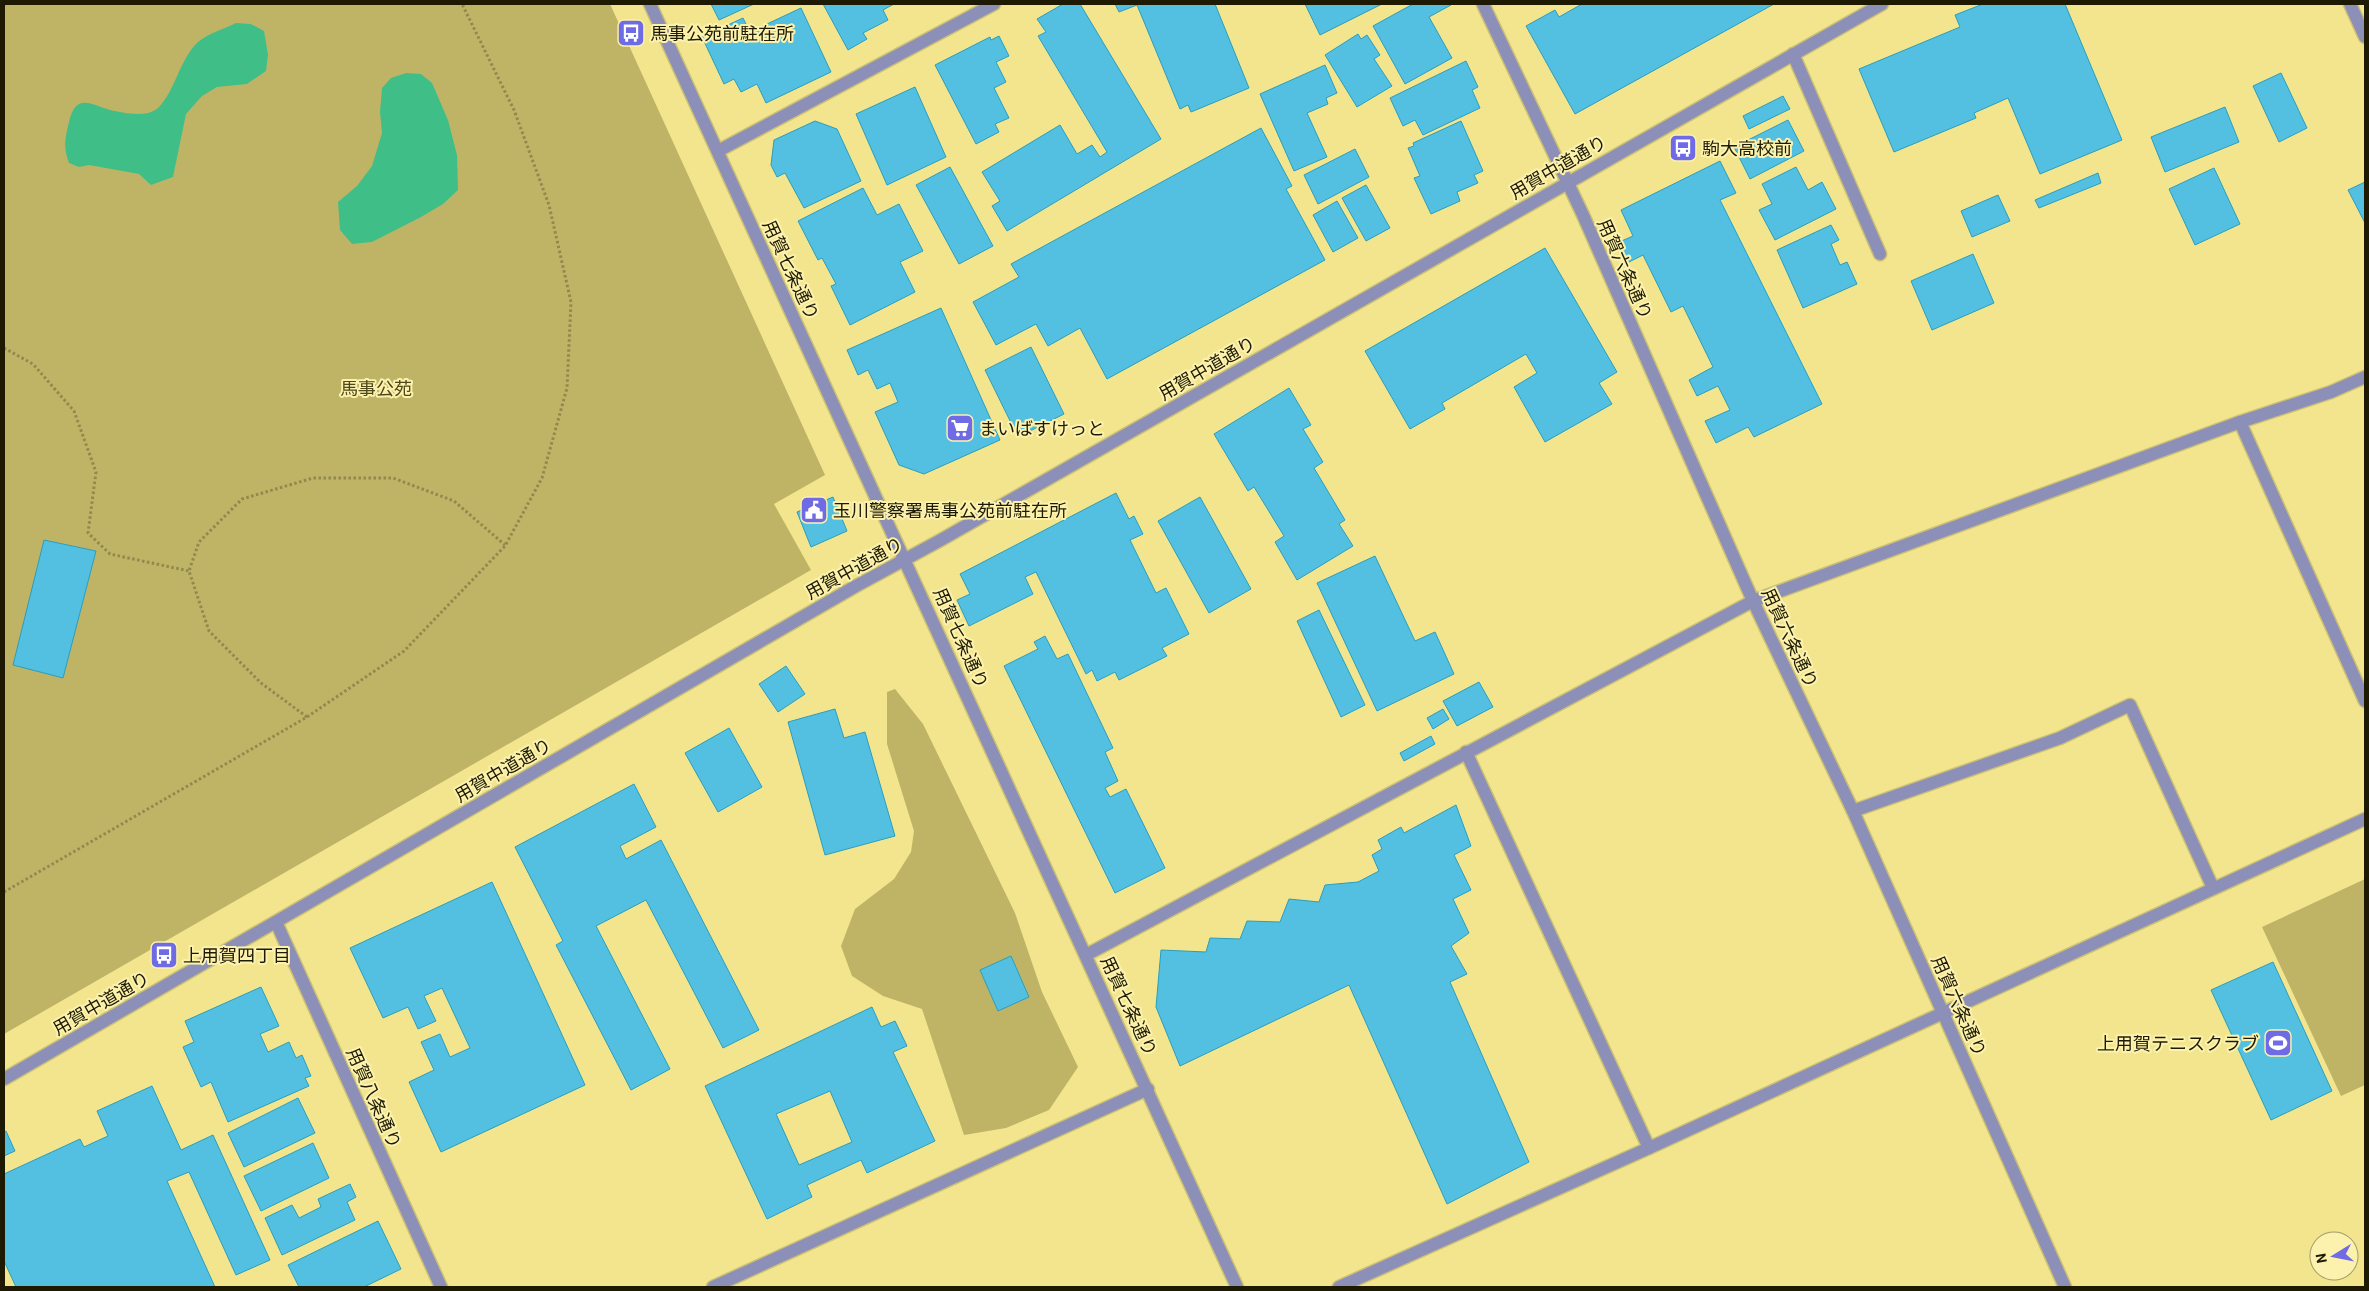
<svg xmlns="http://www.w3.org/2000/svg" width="2369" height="1291" viewBox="0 0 2369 1291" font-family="Roboto,'Noto Sans JP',sans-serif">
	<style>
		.green { fill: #bfb466 }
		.water { fill: #40be87 }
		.building { fill: #54c0e1; stroke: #299ebe; fill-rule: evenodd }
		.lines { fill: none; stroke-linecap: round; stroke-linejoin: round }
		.service-casing { stroke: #ccc075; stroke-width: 15 }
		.minor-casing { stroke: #ccc075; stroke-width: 15 }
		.tertiary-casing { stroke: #ccc075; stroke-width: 15 }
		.path { stroke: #91884d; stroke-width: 3; stroke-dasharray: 2.5 2.5; stroke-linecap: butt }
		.service { stroke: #8c8fb8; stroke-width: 12 }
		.minor { stroke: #8c8fb8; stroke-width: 12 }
		.tertiary { stroke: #8c8fb8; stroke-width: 12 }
		.labels { text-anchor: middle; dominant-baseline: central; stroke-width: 4; stroke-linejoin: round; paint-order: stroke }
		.poi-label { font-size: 18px; fill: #1e1a01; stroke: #fcf2ae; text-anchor: start }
		.street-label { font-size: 18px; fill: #1e1a01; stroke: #fcf2ae }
		.park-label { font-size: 18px; fill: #4f4819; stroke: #fcf2ae }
	</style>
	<rect width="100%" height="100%" fill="#f2e58e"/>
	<path class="green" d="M4,4h606l215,471 -51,29 37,66 -807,464z
		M895,689l28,35 92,189 27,79 36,75 -29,43 -43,18 -42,7 -42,-126 -39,-13 -31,-20 -11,-30 14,-37 39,-30 17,-27 3,-21 -27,-87v-52z
		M2365,879v206l-24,11 -79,-169z"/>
	<path class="water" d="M236,23l15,1 13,7 4,24 -2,16 -19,13 -30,3 -15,9 -16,18 -13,63 -22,8 -12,-11 -50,-9 -10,2 -10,-4c-6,-16 -4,-24 0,-41 7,-30 22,-17 41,-12 14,3 37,8 48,-2 18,-18 21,-48 40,-66 9,-8 26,-13 38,-19z
		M406,73l15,1 11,9 16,37 9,35 1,35 -15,14 -22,13 -49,25 -20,2 -12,-14 -2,-28 19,-16 15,-20 10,-33 -2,-21 2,-24 9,-10z"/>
	<path class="building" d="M711,4h43l-35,16z
		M823,4h71l-11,6 5,10 -25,13 4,6 -19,11z
		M1063,4h17l81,135 -154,92 -15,-25 8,-5 -18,-29 78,-47 17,29 15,-9 8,12 7,-5 -69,-116 8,-4 -9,-13z
		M1115,4h100l34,84 -58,24 -3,-7 -8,4 -43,-104 -18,7z
		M1305,4h77l-62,31z
		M1413,4h37l1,1 -22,12 23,41 -47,26 -32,-58z
		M1582,4h192l-199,110 -49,-88 29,-16 4,7z
		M1983,4h82l57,136 -82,34 -32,-76 -34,15 2,5 -82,34 -35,-83 101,-42 -5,-12z
		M801,8l30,64 -65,31 -9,-19 -16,8 -7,-13 -10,5 -22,-47 41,-19 7,14z
		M1358,34l3,5 6,-4 13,20 -6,4 18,27 -35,21 -32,-52z
		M999,36l10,20 -13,6 10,20 -12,6 15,30 -14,6 4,8 -23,12 -41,-79 55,-28 1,3z
		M1466,61l12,26 -6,3 8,18 -57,27 -8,-15 -12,6 -13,-28z
		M1325,65l12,28 -11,5 2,6 -21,9 20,44 -33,14 -34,-77z
		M2281,73l26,55 -28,14 -26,-56z
		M915,87l31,70 -59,28 -31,-71z
		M1783,96l7,13 -41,20 -6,-13z
		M2225,107l14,35 -74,30 -14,-35z
		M1788,120l16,31 -54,28 -16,-32z
		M815,121l22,8 24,52 -57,27 -19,-35 -8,4 -6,-12 3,-25z
		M1461,121l22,50 -9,4 4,8 -21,9 3,9 -29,13 -17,-36 6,-2 -12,-28 6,-2 -1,-3z
		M1261,128l31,58 -6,3 39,71 -218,119 -27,-51 -32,18 -12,-22 -40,21 -23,-43 46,-25 -8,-13z
		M1355,149l14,28 -51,27 -14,-29z
		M1720,161l16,32 -16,7 102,204 -68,33 -6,-10 -32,16 -11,-22 25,-11 -12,-24 -21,10 -8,-16 24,-13 -30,-61 -12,6 -28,-57 -16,8 -10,-20 16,-7 -12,-26z
		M950,167l43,79 -34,18 -43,-79z
		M1796,167l12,23 14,-8 14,27 -61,31 -16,-30 13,-6 -10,-20z
		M2214,168l26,56 -45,21 -26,-56z
		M2098,173l3,10 -62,25 -4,-8z
		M2365,182v41l-17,-33z
		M1366,185l24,43 -24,13 -24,-43z
		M863,188l14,27 22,-11 24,47 -23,11 15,30 -65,33 -19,-39 5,-2 -14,-26 -4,2 -20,-39z
		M1998,195l12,26 -38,16 -11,-26z
		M1337,201l21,37 -25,14 -20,-37z
		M1831,225l8,15 -8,4 9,21 7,-3 10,22 -54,24 -26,-58z
		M1545,248l72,124 -18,11 13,21 -67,38 -31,-55 23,-14 -11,-19 -84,49 3,6 -35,20 -45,-78z
		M1973,254l21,49 -62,27 -21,-49z
		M941,308l59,132 -76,34 -25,-9 -24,-53 23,-10 -8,-19 -13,6 -9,-19 -10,5 -11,-25z
		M1031,347l33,67 -46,23 -33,-67z
		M1289,388l22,37 -8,4 20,33 -9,6 31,52 -6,4 14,22 -56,34 -22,-38 9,-6 -30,-49 -6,4 -34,-57z
		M1116,493l13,26 5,-3 9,18 -13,6 26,53 10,-5 23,46 -27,14 5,8 -48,24 -4,-8 -18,9 -5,-11 -6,4 -50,-102 -11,5 8,17 -64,32 -12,-26 13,-6 -10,-20z
		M833,497l14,34 -36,16 -14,-35z
		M1200,497l51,92 -42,24 -51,-92z
		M44,540l52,11 -33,127 -50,-13z
		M1375,556l40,85 20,-9 19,42 -77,37 -60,-128z
		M1319,610l46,95 -24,12 -44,-96z
		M1045,636l12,23 11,-5 45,94 -8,4 13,29 -13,7 5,9 16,-8 39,79 -50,25 -111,-227 34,-17 -4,-7z
		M786,666l19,28 -27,18 -19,-28z
		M1479,682l14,25 -36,19 -14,-25z
		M835,709l9,29 21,-6 30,104 -70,19 -37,-133z
		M1443,709l6,10 -16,10 -6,-11z
		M729,728l33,59 -44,25 -33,-59z
		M1431,736l4,8 -31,17 -4,-8z
		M634,784l22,43 -36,19 6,13 35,-19 98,190 -36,18 -77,-148 -50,26 74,143 -39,21 -75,-145 7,-4 -48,-94z
		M1456,805l15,41 -17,9 17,35 -18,9 16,34 -18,13 16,28 -17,8 79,180 -82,42 -98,-219 -169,81 -24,-59 5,-57 45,2 4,-14 30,1 7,-18 33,1 9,-23 30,3 6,-17 33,-3 21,-11 -7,-16 10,-6 -4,-9 23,-13 3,6z
		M492,882l93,203 -144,67 -32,-70 25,-12 -13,-28 19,-8 10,23 20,-9 -28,-60 -18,8 12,25 -18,8 -10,-22 -25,11 -33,-70z
		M1011,956l18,41 -31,14 -18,-41z
		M2273,962l59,129 -61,29 -60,-130z
		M261,987l18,39 -19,8 8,18 21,-10 7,16 6,-3 9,21 -6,2 4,8 -81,36 -17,-40 -10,5 -18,-40 11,-5 -9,-21z
		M872,1007l9,20 14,-6 12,25 -14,6 42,89 -68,32 -6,-13 -54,25 5,12 -45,22 -62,-133zM830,1091l22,51 -53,23 -23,-51z
		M152,1086l29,64 32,-15 57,125 -34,15 -47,-103 -22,9 48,106h-199l-12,-26v-87l76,-35 4,8 24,-11 -11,-25z
		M298,1098l17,35 -71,34 -16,-34z
		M6,1131l9,20 -11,5v-24z
		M313,1143l16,35 -68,33 -17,-35z
		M350,1184l6,13 -9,5 8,18 -73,35 -17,-37 27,-13 7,13 22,-11 -3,-8z
		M378,1221l23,48 -37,18h-65l-11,-22z"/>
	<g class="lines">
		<g class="service-casing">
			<path id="service" d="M1793,54l87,200
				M2240,422l125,279
				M1466,752l183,396
				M1853,811l207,-73 70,-33 83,183"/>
		</g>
		<g class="minor-casing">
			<path id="minor" d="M1483,4l100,211 170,386 100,210 212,476
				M2350,4l15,33
				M718,151l276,-147
				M276,922l165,365
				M1086,955l667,-354 487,-179 91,-30 34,-15
				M713,1287l435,-198
				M1339,1287l310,-139 716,-329"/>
		</g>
		<g class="tertiary-casing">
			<path id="tertiary" d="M650,4l587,1283
				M4,1079l852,-493 83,-45 943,-537"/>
		</g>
		<path class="path" d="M4,348l29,16 41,47 22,61 -8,61 22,21 79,17
			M307,717l-46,-34 -52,-52 -20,-60 10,-29 43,-43 71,-21h80l61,23 51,44
			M4,892l303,-175 97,-66 101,-105 37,-68 25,-90 4,-86 -22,-97 -35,-95 -52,-106"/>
		<use href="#service" class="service"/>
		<use href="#minor" class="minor"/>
		<use href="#tertiary" class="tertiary"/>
	</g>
	<defs>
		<g id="bus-square" transform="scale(1.4375)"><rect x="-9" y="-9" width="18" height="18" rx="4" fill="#6f6be5" stroke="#fcf2ae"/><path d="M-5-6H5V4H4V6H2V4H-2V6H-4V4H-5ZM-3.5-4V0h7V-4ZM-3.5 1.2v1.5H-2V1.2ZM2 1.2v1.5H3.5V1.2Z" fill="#fff"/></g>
		<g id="supermarket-square" transform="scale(1.4375)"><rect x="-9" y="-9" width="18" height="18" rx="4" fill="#6f6be5" stroke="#fcf2ae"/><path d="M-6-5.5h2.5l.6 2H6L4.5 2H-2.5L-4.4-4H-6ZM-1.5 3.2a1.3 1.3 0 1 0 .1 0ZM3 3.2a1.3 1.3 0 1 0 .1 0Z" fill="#fff"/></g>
		<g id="civic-square" transform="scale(1.4375)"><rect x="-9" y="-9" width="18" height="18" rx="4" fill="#6f6be5" stroke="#fcf2ae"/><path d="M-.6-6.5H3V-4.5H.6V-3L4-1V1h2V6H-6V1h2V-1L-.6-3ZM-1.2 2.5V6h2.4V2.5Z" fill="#fff"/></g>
		<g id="stadium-square" transform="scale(1.4375)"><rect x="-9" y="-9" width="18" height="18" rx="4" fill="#6f6be5" stroke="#fcf2ae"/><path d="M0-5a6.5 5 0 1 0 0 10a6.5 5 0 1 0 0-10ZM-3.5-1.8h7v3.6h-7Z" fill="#fff"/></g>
	</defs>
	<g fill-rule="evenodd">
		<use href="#bus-square" x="631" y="33"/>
		<use href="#bus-square" x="1683" y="148"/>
		<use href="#supermarket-square" x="960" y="428"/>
		<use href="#civic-square" x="814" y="510"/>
		<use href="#bus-square" x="164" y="955"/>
		<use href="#stadium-square" x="2278" y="1043"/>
	</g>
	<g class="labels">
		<g class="poi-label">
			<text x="650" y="33">馬事公苑前駐在所</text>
			<text x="1702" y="148">駒大高校前</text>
			<text x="979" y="428">まいばすけっと</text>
			<text x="833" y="510">玉川警察署馬事公苑前駐在所</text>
			<text x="183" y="955">上用賀四丁目</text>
			<text x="2259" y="1043" text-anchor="end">上用賀テニスクラブ</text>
		</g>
		<g class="street-label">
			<text transform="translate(1558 167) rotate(-30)">用賀中道通り</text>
			<text transform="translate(1625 269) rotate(66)">用賀六条通り</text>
			<text transform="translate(791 270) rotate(65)">用賀七条通り</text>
			<text transform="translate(1207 368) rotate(-30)">用賀中道通り</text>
			<text transform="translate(854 568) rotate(-29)">用賀中道通り</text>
			<text transform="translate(961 638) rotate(66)">用賀七条通り</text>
			<text transform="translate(1790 638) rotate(65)">用賀六条通り</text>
			<text transform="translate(503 770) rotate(-30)">用賀中道通り</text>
			<text transform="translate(101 1003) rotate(-30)">用賀中道通り</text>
			<text transform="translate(1129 1006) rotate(65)">用賀七条通り</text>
			<text transform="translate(1959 1006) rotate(66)">用賀六条通り</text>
			<text transform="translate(374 1098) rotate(66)">用賀八条通り</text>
		</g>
		<g class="park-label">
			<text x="376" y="388">馬事公苑</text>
		</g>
	</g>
	<rect width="2369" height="1291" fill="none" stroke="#1e1a01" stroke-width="10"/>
	<g transform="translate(2334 1256) rotate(260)"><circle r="24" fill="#fcf2ae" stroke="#a39c69"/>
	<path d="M0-4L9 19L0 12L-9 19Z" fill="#6f6be5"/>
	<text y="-8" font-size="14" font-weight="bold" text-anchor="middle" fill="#1e1a01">N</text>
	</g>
</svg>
